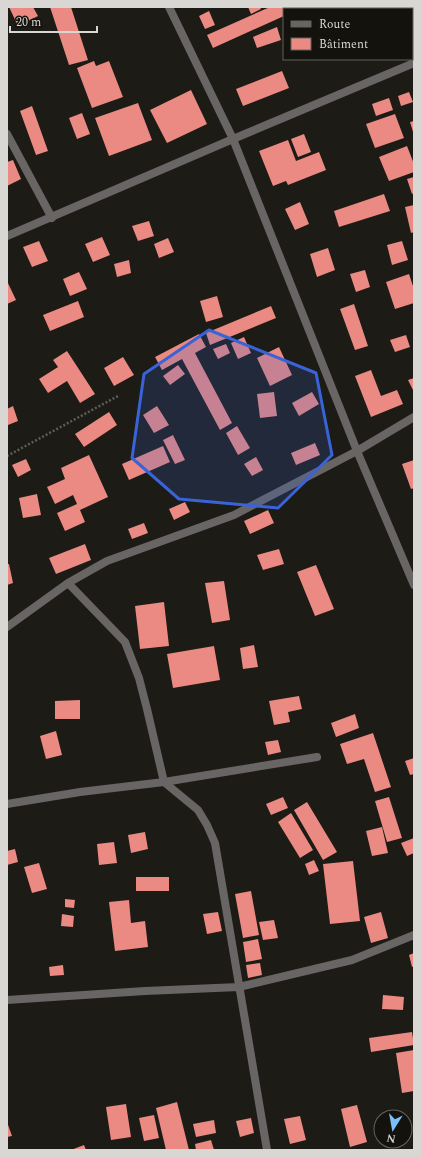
<svg xmlns="http://www.w3.org/2000/svg" width="421" height="1157" viewBox="0 0 421 1157" font-family="Spectral,serif">
	<style>
		.building { fill: #ea8a82 }
		.lines { fill: none; stroke-linecap: round; stroke-linejoin: round }
		.path { stroke: #5e5d57; stroke-width: 2.5; stroke-dasharray: 2 2; stroke-linecap: butt }
		.minor { stroke: #686564; stroke-width: 8 }
		.marked { fill: #3963d7; fill-opacity: 0.2; stroke: #3963d7; stroke-width: 3; stroke-linejoin: round }
	</style>
	<rect width="100%" height="100%" fill="#1c1b15"/>
	<path class="building" d="M9,7h24l5,9 -20,10z
		M50,7h21l17,53 -19,5z
		M248,7h12l1,2 -10,5z
		M270,7h33l-4,2h-15v7l-71,32 -6,-13z
		M359,7h17v2h-17z
		M209,11l6,14 -10,4 -6,-13z
		M277,27l4,13 -24,8 -4,-11z
		M94,61l2,5 13,-5 14,36 -31,11 -15,-40z
		M282,71l7,17 -46,18 -7,-17z
		M191,90l16,34 -40,19 -17,-33z
		M409,92l4,10 -12,4 -3,-10z
		M389,98l4,12 -17,6 -4,-12z
		M138,103l14,37 -43,16 -14,-38z
		M32,106l16,45 -12,4 -16,-44z
		M82,113l8,21 -13,5 -8,-21z
		M395,114l9,24 -29,10 -9,-24z
		M414,121v14l-4,-13z
		M304,134l7,18 -13,5 -7,-18z
		M288,140l8,21 23,-9 7,18 -38,15 -2,-4 -13,5 -14,-35z
		M407,146l7,18v8l-25,9 -10,-24z
		M13,160l8,19 -14,7v-24z
		M414,177v16l-2,1 -5,-15z
		M384,194l6,17 -51,16 -5,-16z
		M300,202l9,22 -14,6 -10,-21z
		M414,205v27l-3,1 -6,-26z
		M149,221l5,15 -16,5 -6,-15z
		M102,237l8,18 -17,7 -8,-18z
		M168,238l6,14 -15,6 -5,-14z
		M39,241l9,20 -16,6 -9,-20z
		M402,241l6,19 -16,5 -5,-20z
		M328,248l7,22 -18,7 -7,-23z
		M129,260l2,13 -14,4 -3,-13z
		M365,270l5,17 -14,5 -6,-18z
		M79,272l8,17 -17,7 -7,-17z
		M409,274l5,15v14l-19,6 -9,-27z
		M7,281l9,19 -9,4z
		M217,296l6,21 -17,5 -6,-21z
		M78,301l6,16 -34,14 -7,-16z
		M354,304l14,42 -13,4 -15,-41z
		M271,306l5,12 -66,27 -4,-12z
		M199,334l7,13 -11,6 37,70 -12,7 -38,-71 -20,11 -7,-13z
		M406,335l4,12 -15,5 -5,-12z
		M244,337l7,16 -13,6 -7,-16z
		M226,344l4,9 -12,6 -5,-10z
		M279,347l13,28 -22,11 -13,-28z
		M67,351l28,43 -15,9 -13,-22 -19,12 -9,-14 19,-12 -5,-7z
		M123,357l11,18 -20,11 -10,-18z
		M178,365l7,9 -15,11 -7,-9z
		M371,370l10,26 16,-6 6,14 -32,13 -16,-41z
		M414,378v14l-6,-12z
		M274,392l3,24 -17,2 -3,-24z
		M312,392l7,12 -20,12 -7,-13z
		M13,406l5,15 -10,4 -1,-3v-13z
		M157,406l12,19 -15,8 -11,-18z
		M109,412l8,13 -33,22 -9,-13z
		M237,426l13,22 -12,7 -12,-22z
		M173,435l12,25 -10,4 -12,-24z
		M315,443l5,12 -24,10 -5,-12z
		M163,446l7,16 -41,18 -7,-16z
		M89,455l19,42 -28,13 5,12 -20,9 -8,-18 20,-9 -4,-9 -18,9 -8,-17 18,-8 -4,-11z
		M256,457l7,13 -11,6 -8,-12z
		M26,459l5,11 -13,7 -6,-12z
		M414,460v28l-3,1 -9,-25z
		M37,494l4,21 -18,3 -4,-20z
		M185,502l5,10 -16,8 -5,-11z
		M268,510l6,13 -24,11 -6,-13z
		M144,523l4,10 -16,6 -4,-10z
		M85,544l6,16 -35,14 -7,-16z
		M279,549l5,15 -21,6 -6,-15z
		M7,564h2l4,19 -6,2z
		M316,565l18,44 -19,7 -18,-44z
		M224,581l6,39 -18,3 -7,-40z
		M164,602l5,44 -29,3 -5,-43z
		M254,645l4,22 -15,2 -3,-21z
		M214,646l6,34 -47,8 -6,-34z
		M299,696l3,13 -14,3 2,10 -16,3 -5,-24z
		M80,700v19h-25v-18z
		M355,714l4,14 -23,9 -5,-14z
		M56,731l6,24 -16,4 -6,-23z
		M373,733l18,54 -16,5 -11,-33 -17,5 -7,-20z
		M278,740l3,12 -13,3 -3,-13z
		M414,758v16l-4,1 -5,-14z
		M283,797l5,11 -17,7 -5,-11z
		M389,797l13,41 -15,4 -12,-41z
		M307,802l30,50 -14,8 -29,-50z
		M291,813l22,37 -13,8 -22,-36z
		M382,827l6,26 -16,3 -6,-25z
		M145,832l3,17 -17,4 -3,-18z
		M414,838v15l-7,3 -6,-13z
		M114,842l3,21 -18,2 -2,-21z
		M15,849l3,13 -11,3v-14z
		M314,860l5,11 -10,4 -4,-11z
		M353,861l7,60 -30,3 -7,-60z
		M39,863l8,26 -15,4 -8,-26z
		M136,877h33v14h-33z
		M251,891l8,44 -16,3 -8,-44z
		M65,899l10,1 -1,8 -9,-1z
		M129,900l2,23 14,-2 3,26 -33,4 -6,-49z
		M218,912l4,19 -15,3 -4,-20z
		M381,912l7,26 -17,5 -7,-26z
		M62,914l12,2 -1,11 -12,-1z
		M274,920l4,18 -15,2 -4,-18z
		M258,939l4,20 -16,3 -3,-20z
		M414,953v13l-2,1 -3,-12z
		M260,963l2,12 -14,3 -2,-13z
		M63,965l1,10 -14,1 -1,-9z
		M383,995l21,2 -1,13 -21,-1z
		M412,1032l2,13 -43,7 -2,-14z
		M414,1050v41l-12,2 -6,-40z
		M177,1102l12,48h-23l-10,-42z
		M126,1104l5,33 -20,3 -5,-33z
		M357,1105l10,37 -17,5 -9,-38z
		M154,1115l5,23 -15,3 -5,-23z
		M300,1116l6,24 -16,4 -6,-25z
		M251,1118l3,15 -14,4 -4,-16z
		M214,1120l2,13 -20,4 -3,-13z
		M7,1122l5,14 -5,1z
		M211,1140l3,10h-18l-1,-6z
		M84,1145l2,5h-15z"/>
	<g class="lines">
		<path class="path" d="M7,456l111,-60"/>
		<path class="minor" d="M169,7l64,132 124,312 57,134
			M7,134l45,84
			M7,236l226,-97 181,-76
			M68,583l57,59 14,36 8,31 17,73 34,28 9,15 8,18 52,307
			M7,627l61,-44 39,-22 127,-46 123,-64 57,-34
			M7,804l73,-12 84,-10 153,-25
			M7,1000l138,-9 94,-4 113,-27 62,-25"/>
	</g>
	<path class="marked" d="M209,330l107,43 16,82 -54,53 -99,-9 -47,-41 12,-84z"/>
	<rect width="421" height="1157" fill="none" stroke="#d8d7d3" stroke-width="16"/>
	<rect x="283" y="8" width="130" height="52" fill="#13120d" stroke="#62615c"/>
	<rect x="291" y="21" width="20" height="6" fill="#686564" stroke="#62615c"/>
	<text x="319" y="28" font-size="12" fill="#d8d7d3">Route</text>
	<rect x="291" y="38" width="20" height="12" fill="#ea8a82" stroke="#62615c"/>
	<text x="319" y="48" font-size="12" fill="#d8d7d3">Bâtiment</text>
	<g transform="translate(393 1129) rotate(191)"><circle r="19" fill="#13120d" stroke="#62615c"/>
	<path d="M0-3L7 15L0 10L-7 15Z" fill="#7abff8"/>
	<text y="-6" font-size="11" font-weight="bold" text-anchor="middle" fill="#d8d7d3">N</text>
	</g>
	<path d="M10 26v6h87v-6" fill="none" stroke="#d8d7d3" stroke-width="2"/>
	<text x="16" y="26" font-size="12" fill="#d8d7d3" stroke="#13120d" stroke-width="3" paint-order="stroke">20 m</text>
</svg>
